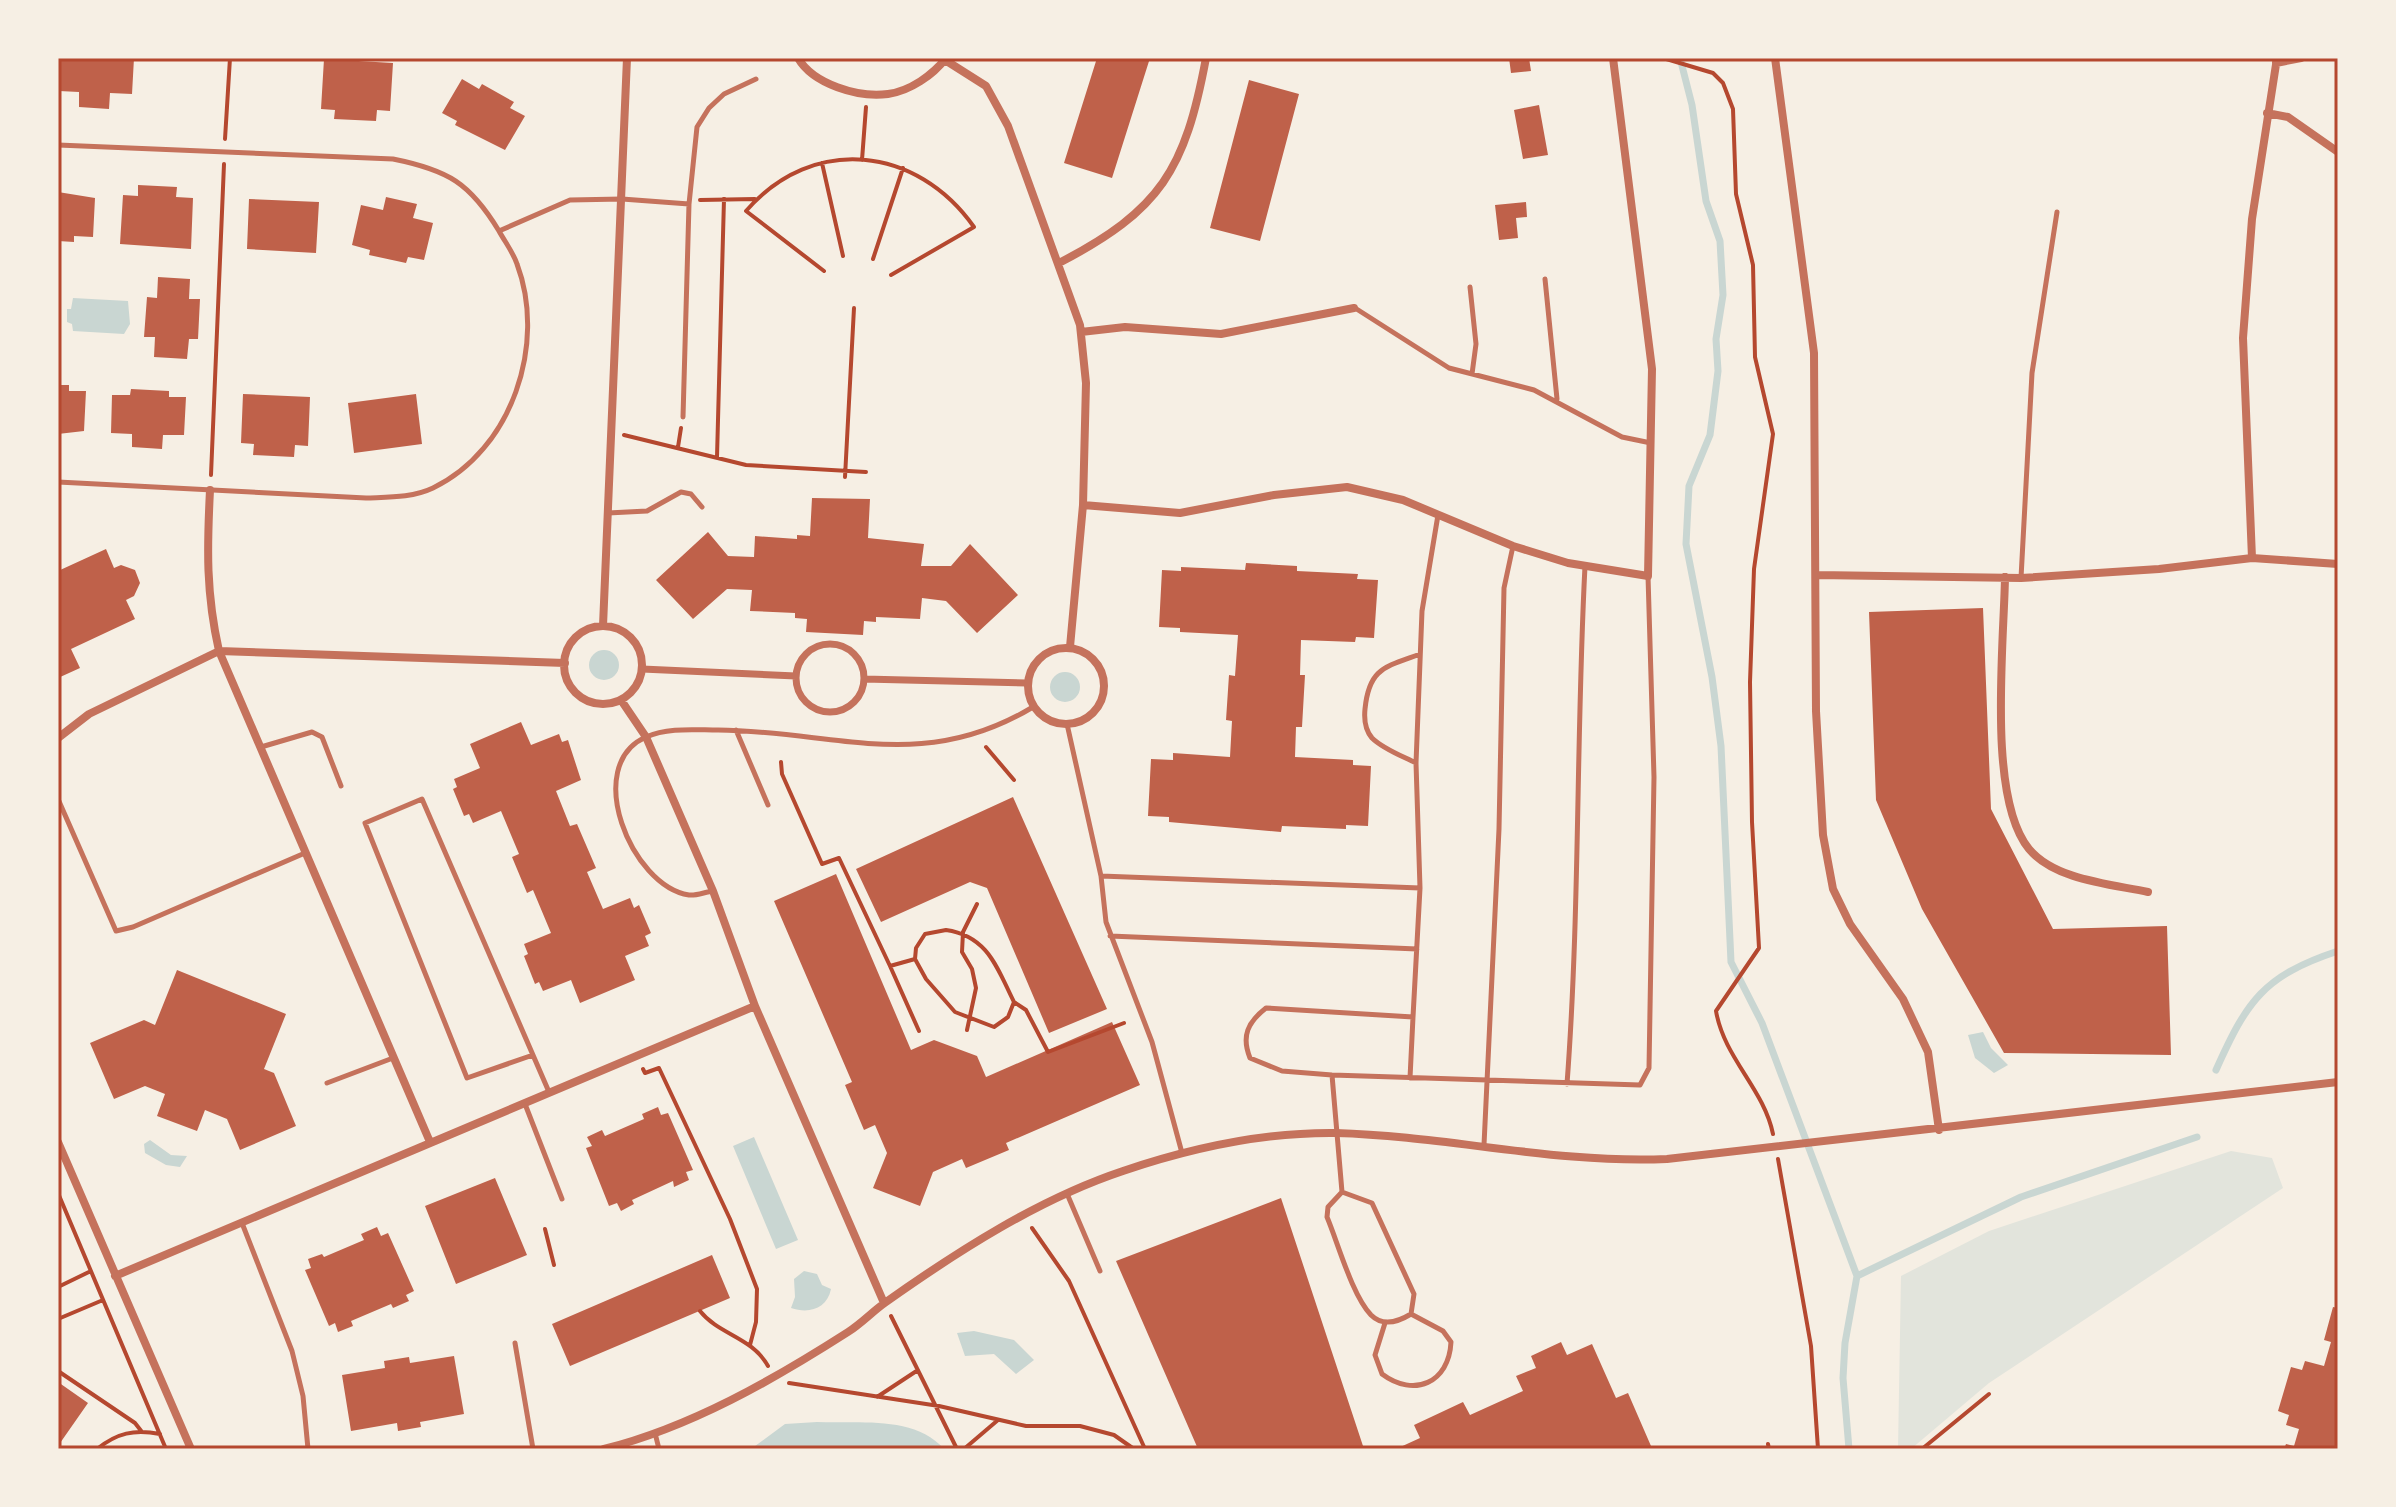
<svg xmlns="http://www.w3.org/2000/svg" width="2396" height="1507" viewBox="0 0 2396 1507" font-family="Literata,serif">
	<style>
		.green { fill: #e2e4dc }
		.water { fill: #c9d6d2 }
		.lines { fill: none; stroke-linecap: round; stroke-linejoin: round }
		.stream { stroke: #c9d6d2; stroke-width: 7 }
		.building { fill: #bf614a }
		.path { stroke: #b5482f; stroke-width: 4 }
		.service { stroke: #c5725c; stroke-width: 5 }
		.pedestrian { stroke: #c5725c; stroke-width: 7 }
		.minor { stroke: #c5725c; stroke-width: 8 }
		.neatline { fill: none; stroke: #b5482f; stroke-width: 3 }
	</style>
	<rect width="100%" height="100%" fill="#f6efe4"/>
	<path class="green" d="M2231,1151l41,7 11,30 -294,195 -78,66h-13l3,-173 88,-45z"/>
	<path class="water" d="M73,298l55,3 2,23 -6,10 -51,-3 -1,-7 -5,-2v-13h4z
		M589 665a15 15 0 1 1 30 0a15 15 0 1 1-30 0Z
		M1050 687a15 15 0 1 1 30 0a15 15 0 1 1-30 0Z
		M1983,1032l8,16 17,17 -14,8 -19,-15 -7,-23z
		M754,1137l44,103 -22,9 -43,-103z
		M150,1140l21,15 16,1 -7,11 -14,-2 -21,-12 -1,-9z
		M804,1271l13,3 5,11 9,4c-4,20 -22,25 -40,19l4,-11 -1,-18z
		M974,1331l40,9 20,20 -18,14 -22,-20 -29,2 -8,-23z
		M817,1422c41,2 97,-7 127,27h-193l34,-25z"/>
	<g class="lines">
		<path class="stream" d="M1680,58l12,47 14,96 14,40 3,54 -7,44 2,32 -8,64 -21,51 -3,58 26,133 9,69 10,216 31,61 95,253 -12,67 -2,35 6,71
			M2216,1070c31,-69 47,-94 122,-119
			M1857,1276l164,-79 176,-60"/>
	</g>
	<path class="building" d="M61,58h73l-2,36 -22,-1 -1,16 -30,-2v-15l-20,-1z
		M1097,58h53l-38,120 -48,-15z
		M1509,58h20l2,13 -20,2z
		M324,59l69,4 -3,48 -13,-1 -1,11 -42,-2 1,-9 -14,-1z
		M462,79l17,10 3,-5 32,18 -4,6 15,8 -20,34 -50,-25 2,-4 -15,-8z
		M1249,80l50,14 -39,147 -50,-13z
		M1539,105l9,50 -25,4 -9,-49z
		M138,185l39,2 -1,10 17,1 -2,51 -71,-5 3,-49 15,1z
		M58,192l37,6 -2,39 -19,-1v6l-16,-1z
		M386,197l31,7 -4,14 20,5 -9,37 -16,-3 -2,6 -37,-8 1,-5 -18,-5 9,-40 22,5z
		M249,199l70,3 -3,51 -69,-4z
		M1526,202l1,15 -11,1 2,20 -19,2 -4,-35z
		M158,277l32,2 -1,20h11l-2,40h-9l-2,20 -33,-2 1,-20h-11l3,-40 10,1z
		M58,385h11v6h17l-2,40 -26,3z
		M131,389l38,2v6h17l-2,38h-21l-1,14 -30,-2v-13l-21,-1 1,-38h18z
		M243,394l67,3 -2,49 -13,-1 -1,12 -41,-2 1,-11 -13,-1z
		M416,394l6,50 -68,9 -6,-50z
		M812,498l58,1 -2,39 56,6 -3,22h30l19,-22 48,51 -41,38 -31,-32 -24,-3 -2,21 -44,-2v5l-12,-1 -1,14 -57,-3 1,-13 -12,-1v-5l-45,-2 2,-21 -25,-1 -34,30 -37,-39 52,-48 20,24 26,1 1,-21 42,3v-4l13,1z
		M106,549l8,19 7,-3 14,5 5,13 -6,13 -8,4 9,19 -64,30 9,19 -22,10v-107z
		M1246,563l51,3v5l61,3 -1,5 21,1 -4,58 -18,-1 -1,5 -54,-2 -1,35h5l-3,52h-6l-1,30 58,3v5l18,1 -3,60 -22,-1v4l-64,-3 -1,6 -112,-10v-5l-21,-1 3,-57 22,1v-7l57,4 2,-36 -6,-1 3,-45 6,1 3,-41 -58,-3v-4l-21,-1 3,-57 19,1v-4l64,3z
		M1983,608l8,201 62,120 114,-3 4,129 -167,-2 -82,-144 -46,-109 -7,-188z
		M521,722l10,23 28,-11 3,8 6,-2 13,40 -25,11 14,35 7,-2 19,44 -9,4 16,37 27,-11 4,10 5,-3 12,28 -6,3 4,10 -24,10 10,24 -55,23 -9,-23 -28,11 -4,-9 -4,2 -11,-28 4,-2 -4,-10 27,-11 -18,-43 -6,3 -15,-36 7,-3 -18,-43 -28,12 -4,-9 -5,2 -11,-27 4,-2 -3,-8 26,-11 -10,-24z
		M1013,797l94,212 -58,24 -62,-145 -17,-6 -89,40 -25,-53z
		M836,874l75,176 23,-10 43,16 9,21 126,-55 28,63 -134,58 3,7 -43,18 -4,-9 -29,13 -13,34 -47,-18 14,-35 -12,-28 -11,5 -19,-45 7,-3 -78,-181z
		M177,970l109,44 -22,55 10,4 22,53 -56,24 -13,-31 -22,-9 -8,21 -40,-15 8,-22 -20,-8 -31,13 -24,-56 54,-23 11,5z
		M658,1107l3,8 7,-2 25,57 -7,2 3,8 -15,7 -1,-6 -41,19 2,4 -13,7 -4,-8 -8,3 -23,-58 6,-2 -5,-9 15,-7 3,6 39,-17 -2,-5z
		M495,1178l32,77 -71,29 -31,-78z
		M1281,1198l83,251h-166l-82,-188z
		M377,1227l4,9 7,-3 26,58 -8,4 3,6 -16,7 -2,-4 -40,17 2,5 -15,6 -3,-9 -6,3 -24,-56 6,-2 -3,-9 14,-5 2,3 40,-17 -3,-6z
		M712,1255l18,43 -160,68 -18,-42z
		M2333,1307l5,1v141h-54l2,-5 8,2 5,-17 -13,-4 3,-10 -11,-4 13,-44 11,3 3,-9 19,5 7,-24 -7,-2z
		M1561,1342l6,13 25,-11 24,54 12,-5 23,53 -255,3 24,-11 -6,-13 49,-23 7,13 53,-24 -7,-15 20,-8 -5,-12z
		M454,1356l10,58 -44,8 1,5 -23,4 -1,-8 -46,8 -9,-56 43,-7 -1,-7 25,-4 1,6z
		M58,1382l30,21 -30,43z"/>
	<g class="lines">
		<path class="path" d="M1663,58l50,15 10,10 10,26 3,85 17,71 2,92 18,77 -19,135 -4,113 2,140 7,126 -43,63c8,47 48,78 57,123
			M225,139l5,-81
			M862,160l4,-53
			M822,163l21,93
			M700,200l55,-1
			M873,259l30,-91
			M824,271l-78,-60c67,-77 171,-65 228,16l-83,48
			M624,435l122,30 120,7
			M678,447l3,-19
			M717,457l7,-258
			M211,475l13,-311
			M845,477l9,-169
			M986,747l28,33
			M781,762l1,12 40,90 17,-6 51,108
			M946,930c42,6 51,38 68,72l-6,15 -14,10 -39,-15 -29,-33 -11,-20 1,-11 9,-14z
			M915,959l-25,7 29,65
			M1014,1002l12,8 22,42 76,-29
			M967,1030l9,-42 -4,-19 -10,-17 1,-20 14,-28
			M643,1069l2,4 14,-5 71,151 27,70 -1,33 -6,23
			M1778,1159l33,187 7,103
			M58,1193l108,256
			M1032,1228l37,53 76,168
			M545,1229l9,36
			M58,1287l33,-16
			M700,1311c19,24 52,26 68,55
			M891,1316l66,133
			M58,1319l45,-19
			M58,1371l77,52 7,9
			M789,1383l150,23 87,20h54l34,9 20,14
			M877,1397l41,-27
			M1768,1444l1,5
			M97,1449c20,-16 37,-20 63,-15
			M964,1449l34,-29
			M1922,1449l67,-55"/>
		<path class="service" d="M58,145l335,14c55,11 77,24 106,72
			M1545,279l12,120
			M1470,287l6,57 -4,30
			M1355,308l94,60 85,22 88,47 29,6
			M683,417l6,-213 8,-77 12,-19 15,-14 32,-15
			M58,482l308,16c22,-1 46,0 67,-10 79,-38 114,-144 84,-224 -4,-12 -12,-22 -18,-33l71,-31 52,-1 67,5
			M608,513l39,-2 34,-19 10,2 11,13
			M2021,578l11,-205 25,-161
			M1067,724l34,152 5,46 46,120 30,111
			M736,730l32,75
			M261,747l51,-15 10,5 19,49
			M1416,763c-14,-7 -33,-14 -44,-25 -7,-8 -8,-19 -7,-29 4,-41 20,-42 55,-55
			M58,799l58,132 17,-4 172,-74
			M1101,876l319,12
			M713,891c-8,1 -17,5 -24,4 -58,-9 -107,-130 -43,-158 22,-10 49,-7 72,-7 118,1 204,44 315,-23
			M1110,936l307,13
			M1413,1017l7,-129 -4,-125 6,-152 16,-96
			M533,1055l-66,23 -102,-255 57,-24 127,293
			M1332,1075l10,117 30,11 42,91 -3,20c-13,8 -28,13 -40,1 -19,-20 -33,-72 -44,-98l1,-10 14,-15
			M1410,1078l3,-61 -147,-9c-18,14 -25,28 -16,50l32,13 50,4 308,10 9,-17 5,-291 -6,-201
			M327,1083l66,-25
			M1567,1084c13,-173 9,-345 18,-518
			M525,1104l37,95
			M1484,1145l15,-316 5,-241 9,-42
			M1068,1196l32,75
			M242,1223l50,128 11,45 5,53
			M1385,1323l-10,32 7,19c32,24 67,9 69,-32l-8,-11 -32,-17
			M515,1343l18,106
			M655,1433l4,16"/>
		<path class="pedestrian" d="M796 678a34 34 0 1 1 68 0a34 34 0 1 1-68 0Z
			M642,669l154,7
			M864,679l163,4"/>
		<path class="minor" d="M798,58c15,26 60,40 90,36 22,-3 45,-19 58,-36
			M1775,58l39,295 2,358 7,124 10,54 17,35 53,75 25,53 11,78
			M945,60l41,26 22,40 72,199 6,58 -3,122 -13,142
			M2276,63l25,-5
			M2267,113l21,4 50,35
			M1059,263c102,-53 126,-93 147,-205
			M1081,332l44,-5 96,7 133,-26
			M210,490c-3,59 -4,103 9,161l211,491
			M1083,505l97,8 94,-18 73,-8 56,13 110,46 55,17 80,13 4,-207 -39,-311
			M2252,558l-9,-220 9,-119 25,-161
			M1817,575l204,3 138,-9 93,-11 86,6
			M2005,577c-1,67 -18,221 24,272 26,31 81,35 119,43
			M603,626l24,-568
			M564 665a39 39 0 1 1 78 0a39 39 0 1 1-78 0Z
			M1028 686a38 38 0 1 1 76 0a38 38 0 1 1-76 0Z
			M621,700l25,37 67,154 42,115 129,297
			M58,738l31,-24 130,-63 346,12
			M58,1142l133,307
			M115,1276l640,-270
			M604,1449c87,-22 169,-69 244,-117 14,-9 25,-21 38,-30 72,-51 153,-103 237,-131 68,-23 141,-39 213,-38 110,3 220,31 331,26l671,-77"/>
	</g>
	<rect width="2396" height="1507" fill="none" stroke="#f6efe4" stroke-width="120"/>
	<rect x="60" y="60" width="2276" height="1387" class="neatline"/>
</svg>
